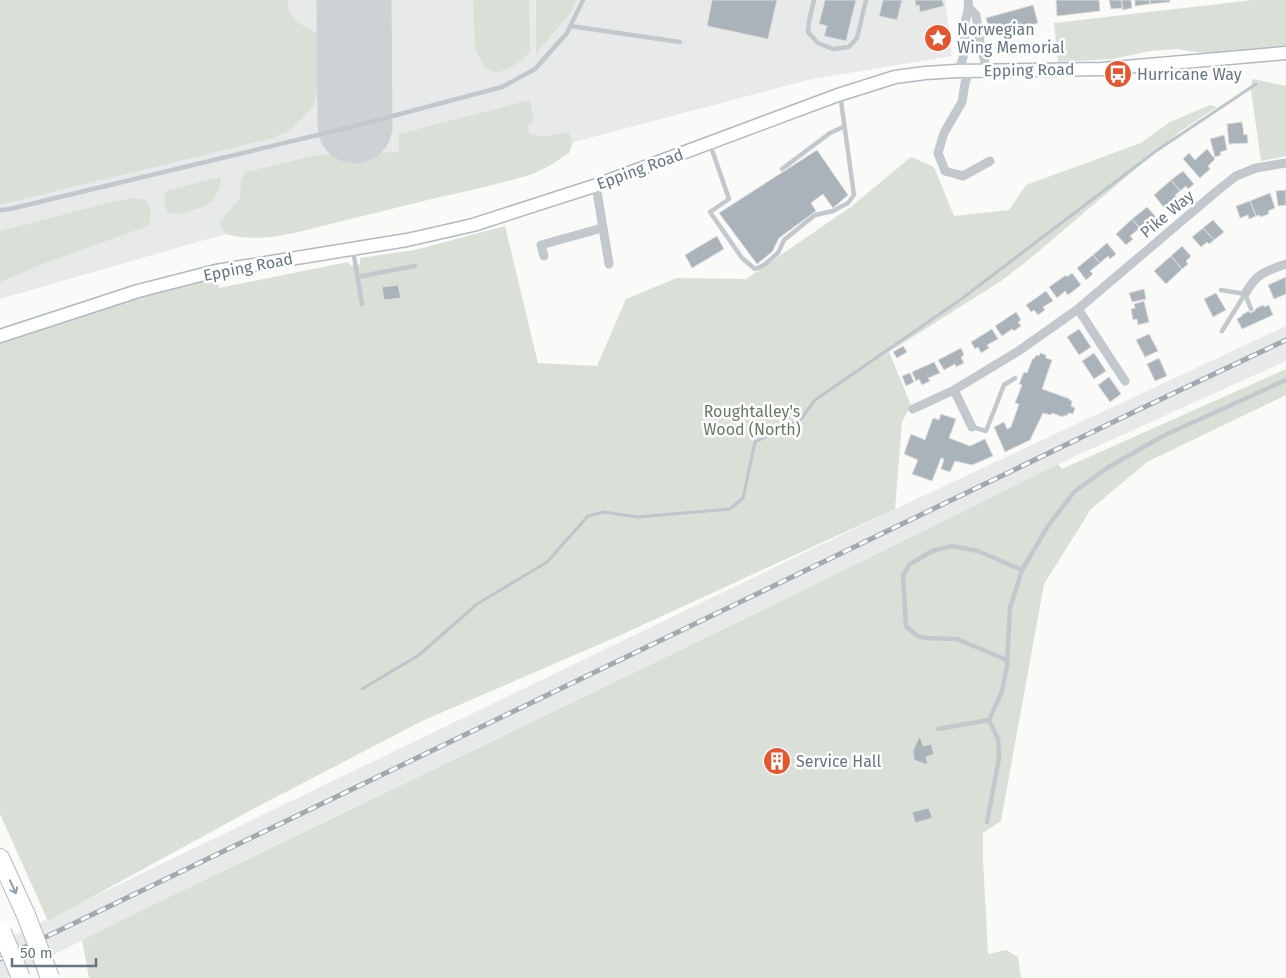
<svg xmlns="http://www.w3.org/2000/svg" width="1286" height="978" viewBox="0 0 1286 978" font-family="'Fira Sans',sans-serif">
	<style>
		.built { fill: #e8e9e9 }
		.green { fill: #dadfd7 }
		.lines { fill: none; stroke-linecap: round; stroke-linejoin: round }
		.stream { stroke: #bbc7cb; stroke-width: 3 }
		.runway { stroke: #ced2d4; stroke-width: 75 }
		.building { fill: #aab3b9; stroke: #dcdcda }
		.secondary-casing { stroke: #b3babf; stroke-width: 15 }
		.motorway-casing { stroke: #b4b9bd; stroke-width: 20 }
		.service { stroke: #c3c8cc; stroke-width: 4.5 }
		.minor { stroke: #c3c8cc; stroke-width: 9 }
		.secondary { stroke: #fff; stroke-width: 12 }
		.motorway { stroke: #fff; stroke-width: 18 }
		.rail-casing { stroke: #a2aab0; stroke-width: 5 }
		.rail { stroke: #fff; stroke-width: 3; stroke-dasharray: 9; stroke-linecap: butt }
		.motorway-bridge-casing { stroke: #b4b9bd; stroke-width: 20; stroke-linecap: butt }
		.motorway-bridge { stroke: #fff; stroke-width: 18 }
		.oneway { stroke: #939fa8 }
		.labels { text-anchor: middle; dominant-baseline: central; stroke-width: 5; stroke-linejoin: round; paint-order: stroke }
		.poi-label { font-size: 16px; fill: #657683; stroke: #fff; text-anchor: start }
		.street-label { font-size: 16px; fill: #657683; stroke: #fff }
		.park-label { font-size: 16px; fill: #687a64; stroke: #fff }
	</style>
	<rect width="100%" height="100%" fill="#fafaf8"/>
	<path class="built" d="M0,0h945l7,56 -140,23 -615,163 -197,57z
		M1286,326v35l-228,103 -121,62 -684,330 -247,122h-6v-36l895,-433z"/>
	<path class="green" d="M0,0h288c-2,18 17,28 31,34v52l-5,19 -11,13 -14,13 -16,7 -213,52 -60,15z
		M473,0h56l1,53 -20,15 -14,5 -13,-7 -8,-18z
		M536,0h40l-5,12 -35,42z
		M1253,0h33v46l-65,8 -17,-1 -28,-4 -26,2 -37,8 -55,3 -4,-39z
		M1252,79l34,7v70l-25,5 -10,-71z
		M530,100l4,21 -6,4 1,8 14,4 25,-5 5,10 -4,11c-12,8 -25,17 -40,22 -38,12 -78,19 -118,29 -25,6 -51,13 -77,19 -35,9 -73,21 -108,11l-7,-11 21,-25 1,-19 5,-7 72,-17 81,-3v-18z
		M1210,105l7,2 -38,25 -153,130 -25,19 -112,71 22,53 -9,17 -7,87 -281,129 -192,83 -169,88 -205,112 -48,-107v-478l216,-65 3,17 129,-26 3,4 9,-2v-6l55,-8 90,-24 33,137 59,3 29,-67 51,-21 69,1 106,-73 59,-49 23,10 20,49 55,-6 17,-25 115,-42 29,-21z
		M221,177l-2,11 -6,13 -10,6 -24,7 -11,-2 -4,-9 2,-12z
		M136,198l9,2c7,8 7,16 3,26l-103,37 -45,19v-51l116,-30z
		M1286,369v26l-139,67 -56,47 -47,75 -43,237 -18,12v27l5,94 18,-4 12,7 3,21h-932l-7,-38c325,-160 653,-313 976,-476l4,5z"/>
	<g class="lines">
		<path class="stream" d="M362,689l57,-34 58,-51 70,-42 41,-46 16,-4 34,5 92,-8 13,-11 12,-56 46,-23 14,-19 145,-100 196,-149 100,-67"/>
		<path class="runway" d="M354,0l1,126"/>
	</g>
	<path class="building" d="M712,0h65l-9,39 -61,-13z
		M825,0h31l-10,41 -22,-5 3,-10 -8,-2z
		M883,0h19l-5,20 -18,-4z
		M915,0h27l2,6 -24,6 -1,-7 -3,1z
		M1056,0h43l1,11 -43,5z
		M1109,0h12l2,8 -12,1z
		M1121,0h10l1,8 -9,2z
		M1135,0h15v4l-15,2z
		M1150,0h20v2l-20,2z
		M1033,5l5,18 -47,13 -5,-18z
		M1242,122l2,13 3,-1 1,9 -19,1 -2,-20z
		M1224,135l3,15 -7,2 1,3 -6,2 -5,-18z
		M1207,149l8,10 -7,7 2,3 -10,9 -17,-19 6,-6 6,7z
		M817,150l31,45 -15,13 -10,-14 -12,9 5,8 -37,27 -7,14 -15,12 -38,-51z
		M1183,171l11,13 -6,5 -2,-3 -6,5 -9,-11z
		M1171,180l9,11 -5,4 2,3 -12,11 -11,-14z
		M1286,190v15l-8,1 -2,-15z
		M1270,193l5,15 -7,3 1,3 -9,3v-2l-4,1 -6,-15z
		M1250,201l6,15 -7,3 -1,-4 -8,3 -4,-12z
		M1147,207l10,11 -7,6 -3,-3 -7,7 -8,-9z
		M1132,219l8,9 -10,8 3,3 -7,6 -10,-11z
		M1213,220l11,12 -10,8 -11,-12z
		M1203,228l11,12 -5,4 -2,-2 -6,5 -9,-10z
		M717,236l7,13 -32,19 -7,-13z
		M1107,243l9,11 -6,5 -2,-3 -8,7 -7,-8z
		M1182,246l9,10 -5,5 2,3 -6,5 -11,-13z
		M1093,255l7,8 -10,8 3,3 -7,6 -9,-12z
		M1171,256l11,13 -16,15 -12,-13z
		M1072,273l9,12 -13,10 -3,-4 -8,7 -8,-11 17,-12 1,2z
		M1286,277v17l-12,5 -6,-14z
		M398,285l3,13 -17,2 -2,-13z
		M1144,289l2,10 -14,3 -3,-9z
		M1046,291l7,10 -10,6 2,3 -7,5 -4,-5 -3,2 -5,-7z
		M1216,293l10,17 -13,7 -9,-18z
		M1144,301l5,21 -11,3 -1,-6 -4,1 -2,-11 4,-1 -1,-4z
		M1263,305l1,2 5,-2 4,10 -31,14 -5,-10 5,-3v-1l7,-4 1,2 6,-3 -1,-1z
		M1016,312l5,8 -3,2 3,4 -7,5 -2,-2 -10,7 -7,-10z
		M992,329l6,10 -11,6 2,3 -8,5 -3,-6 -3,2 -4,-7z
		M1079,329l12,18 -12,8 -12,-18z
		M1149,334l9,17 -13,6 -9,-17z
		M903,346l4,6 -10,6 -4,-6z
		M961,348l3,7 -3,2 3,6 -8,4 -1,-3 -11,6 -6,-10z
		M1040,353l6,2v3l6,2 -10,29 28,10 -1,1 3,1 -1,5 4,2 -2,6 -5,-1 -1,3 -3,-1 -1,2 -11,-4 -1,2 -8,-2 -13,27 -25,12 -11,-25 10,-5 3,7 4,-2 8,-23 -4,-1 7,-18 -3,-1 5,-12 3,1 6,-15 1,1 2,-4 3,1z
		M1094,353l12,18 -12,8 -12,-18z
		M1159,358l8,18 -12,5 -8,-17z
		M934,362l6,11 -12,5 2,3 -8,4 -3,-6 -3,2 -4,-9z
		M910,373l4,9 -8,4 -4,-10z
		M1109,377l12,17 -11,8 -12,-17z
		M941,414l15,5 -7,19 21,8 15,-7 8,17 -21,9 -17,-4 -5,11 -9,-3 3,-10 -3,-1 -9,23 -20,-7 6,-14 -14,-6 7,-20 14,6 8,-22 6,2z
		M920,736l3,10 8,-2 3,10 -8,3 2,8 -14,-5 -1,-10z
		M779,748l11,8 -2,13 -14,6 -10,-9 2,-13z
		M929,808l3,10 -17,5 -3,-11z"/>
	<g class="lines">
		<g class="secondary-casing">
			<path id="secondary" d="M0,336l138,-45 78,-20 191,-31 66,-15 121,-39 244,-91 57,-18 30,-4 32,-2 145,-2 184,-16"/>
		</g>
		<g class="motorway-casing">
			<path id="motorway" d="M0,858l26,57"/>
		</g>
		<path class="service" d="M814,0l-5,21 -1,11 10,11 15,6 16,-2 8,-9 9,-38
			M570,26l110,16
			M710,144l19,55 -19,13 32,46 13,11 9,-4 14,-12 6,-13 31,-25 18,-4 15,-8 6,-8 -13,-94 -2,-5
			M782,169l48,-36 13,-6
			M0,210l10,-1 345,-83 147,-39 33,-18 32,-36 16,-33
			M353,250l9,54
			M357,277l58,-11
			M1221,290l24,4
			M1245,294l6,15
			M1222,331l23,-37
			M972,427l14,4 18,-46 11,-7
			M1007,660l-50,-21 -32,-1 -8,-2 -11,-10 -3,-51 7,-11 22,-13 20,-5 26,5 44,19
			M938,729l51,-9
			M987,822l12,-64 -1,-19 -9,-19 13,-29 5,-25 3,-58 12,-38 26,-44 26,-34 33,-24 56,-32 123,-56"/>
		<path class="minor" d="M969,8l7,7 4,27 7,29
			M957,71c10,-14 7,-31 8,-47 1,-10 5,-14 3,-24
			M969,71l-4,12 -3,19 -18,31 -6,20 7,18 18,5 27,-15
			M594,186l3,6 12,72
			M544,256l-3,-11 61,-17
			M1245,294c12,-21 19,-22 41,-30
			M1078,309l47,72
			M954,390l18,37
			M913,409l41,-19 66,-40 58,-41 139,-118 19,-15 20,-8 30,-5"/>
		<use href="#secondary" class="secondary"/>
		<use href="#motorway" class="motorway"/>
		<g class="rail-casing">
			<path id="rail" d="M0,959l1136,-548 150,-71"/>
		</g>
		<use href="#rail" class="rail"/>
		<g class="motorway-bridge-casing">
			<path id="motorway-bridge" d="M26,915l24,63
				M2,932l19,46"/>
		</g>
		<use href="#motorway-bridge" class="motorway-bridge"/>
	</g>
	<defs><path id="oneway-shaft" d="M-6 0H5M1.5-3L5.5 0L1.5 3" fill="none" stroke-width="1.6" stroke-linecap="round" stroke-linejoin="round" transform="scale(1.25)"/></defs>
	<use class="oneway" href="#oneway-shaft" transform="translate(13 887) rotate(65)"/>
	<defs>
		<g id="sight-disc" transform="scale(1.4375)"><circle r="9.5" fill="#e4572e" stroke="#fff"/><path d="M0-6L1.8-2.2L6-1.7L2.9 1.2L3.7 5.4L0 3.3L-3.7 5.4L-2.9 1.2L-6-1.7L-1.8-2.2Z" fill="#fff"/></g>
		<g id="bus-disc" transform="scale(1.4375)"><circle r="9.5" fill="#e4572e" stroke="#fff"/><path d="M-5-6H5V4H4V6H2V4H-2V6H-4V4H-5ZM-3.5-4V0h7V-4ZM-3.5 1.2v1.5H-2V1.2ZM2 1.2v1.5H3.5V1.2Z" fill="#fff"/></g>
		<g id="building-disc" transform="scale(1.4375)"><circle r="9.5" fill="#e4572e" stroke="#fff"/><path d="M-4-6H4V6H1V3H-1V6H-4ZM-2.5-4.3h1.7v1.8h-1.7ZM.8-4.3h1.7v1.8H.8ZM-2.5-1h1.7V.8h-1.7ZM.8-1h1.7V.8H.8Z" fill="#fff"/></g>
	</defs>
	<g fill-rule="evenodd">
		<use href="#sight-disc" x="938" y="38"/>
		<use href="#bus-disc" x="1118" y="74"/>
		<use href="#building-disc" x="777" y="761"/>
	</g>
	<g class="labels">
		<g class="poi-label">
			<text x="957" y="29">Norwegian<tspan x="957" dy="18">Wing Memorial</tspan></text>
			<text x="1137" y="74">Hurricane Way</text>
			<text x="796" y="761">Service Hall</text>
		</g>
		<g class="street-label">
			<text transform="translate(1029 70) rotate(-1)">Epping Road</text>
			<text transform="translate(640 169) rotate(-20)">Epping Road</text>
			<text transform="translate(1167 214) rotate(-40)">Pike Way</text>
			<text transform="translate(248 267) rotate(-11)">Epping Road</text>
		</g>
		<g class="park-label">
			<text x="752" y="411">Roughtalley's<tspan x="752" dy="18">Wood (North)</tspan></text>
		</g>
	</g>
	<path d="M12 958v8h84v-8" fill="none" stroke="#657683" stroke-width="2.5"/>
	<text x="20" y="958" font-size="15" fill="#657683" stroke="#ffffff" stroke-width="4" paint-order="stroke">50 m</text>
</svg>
